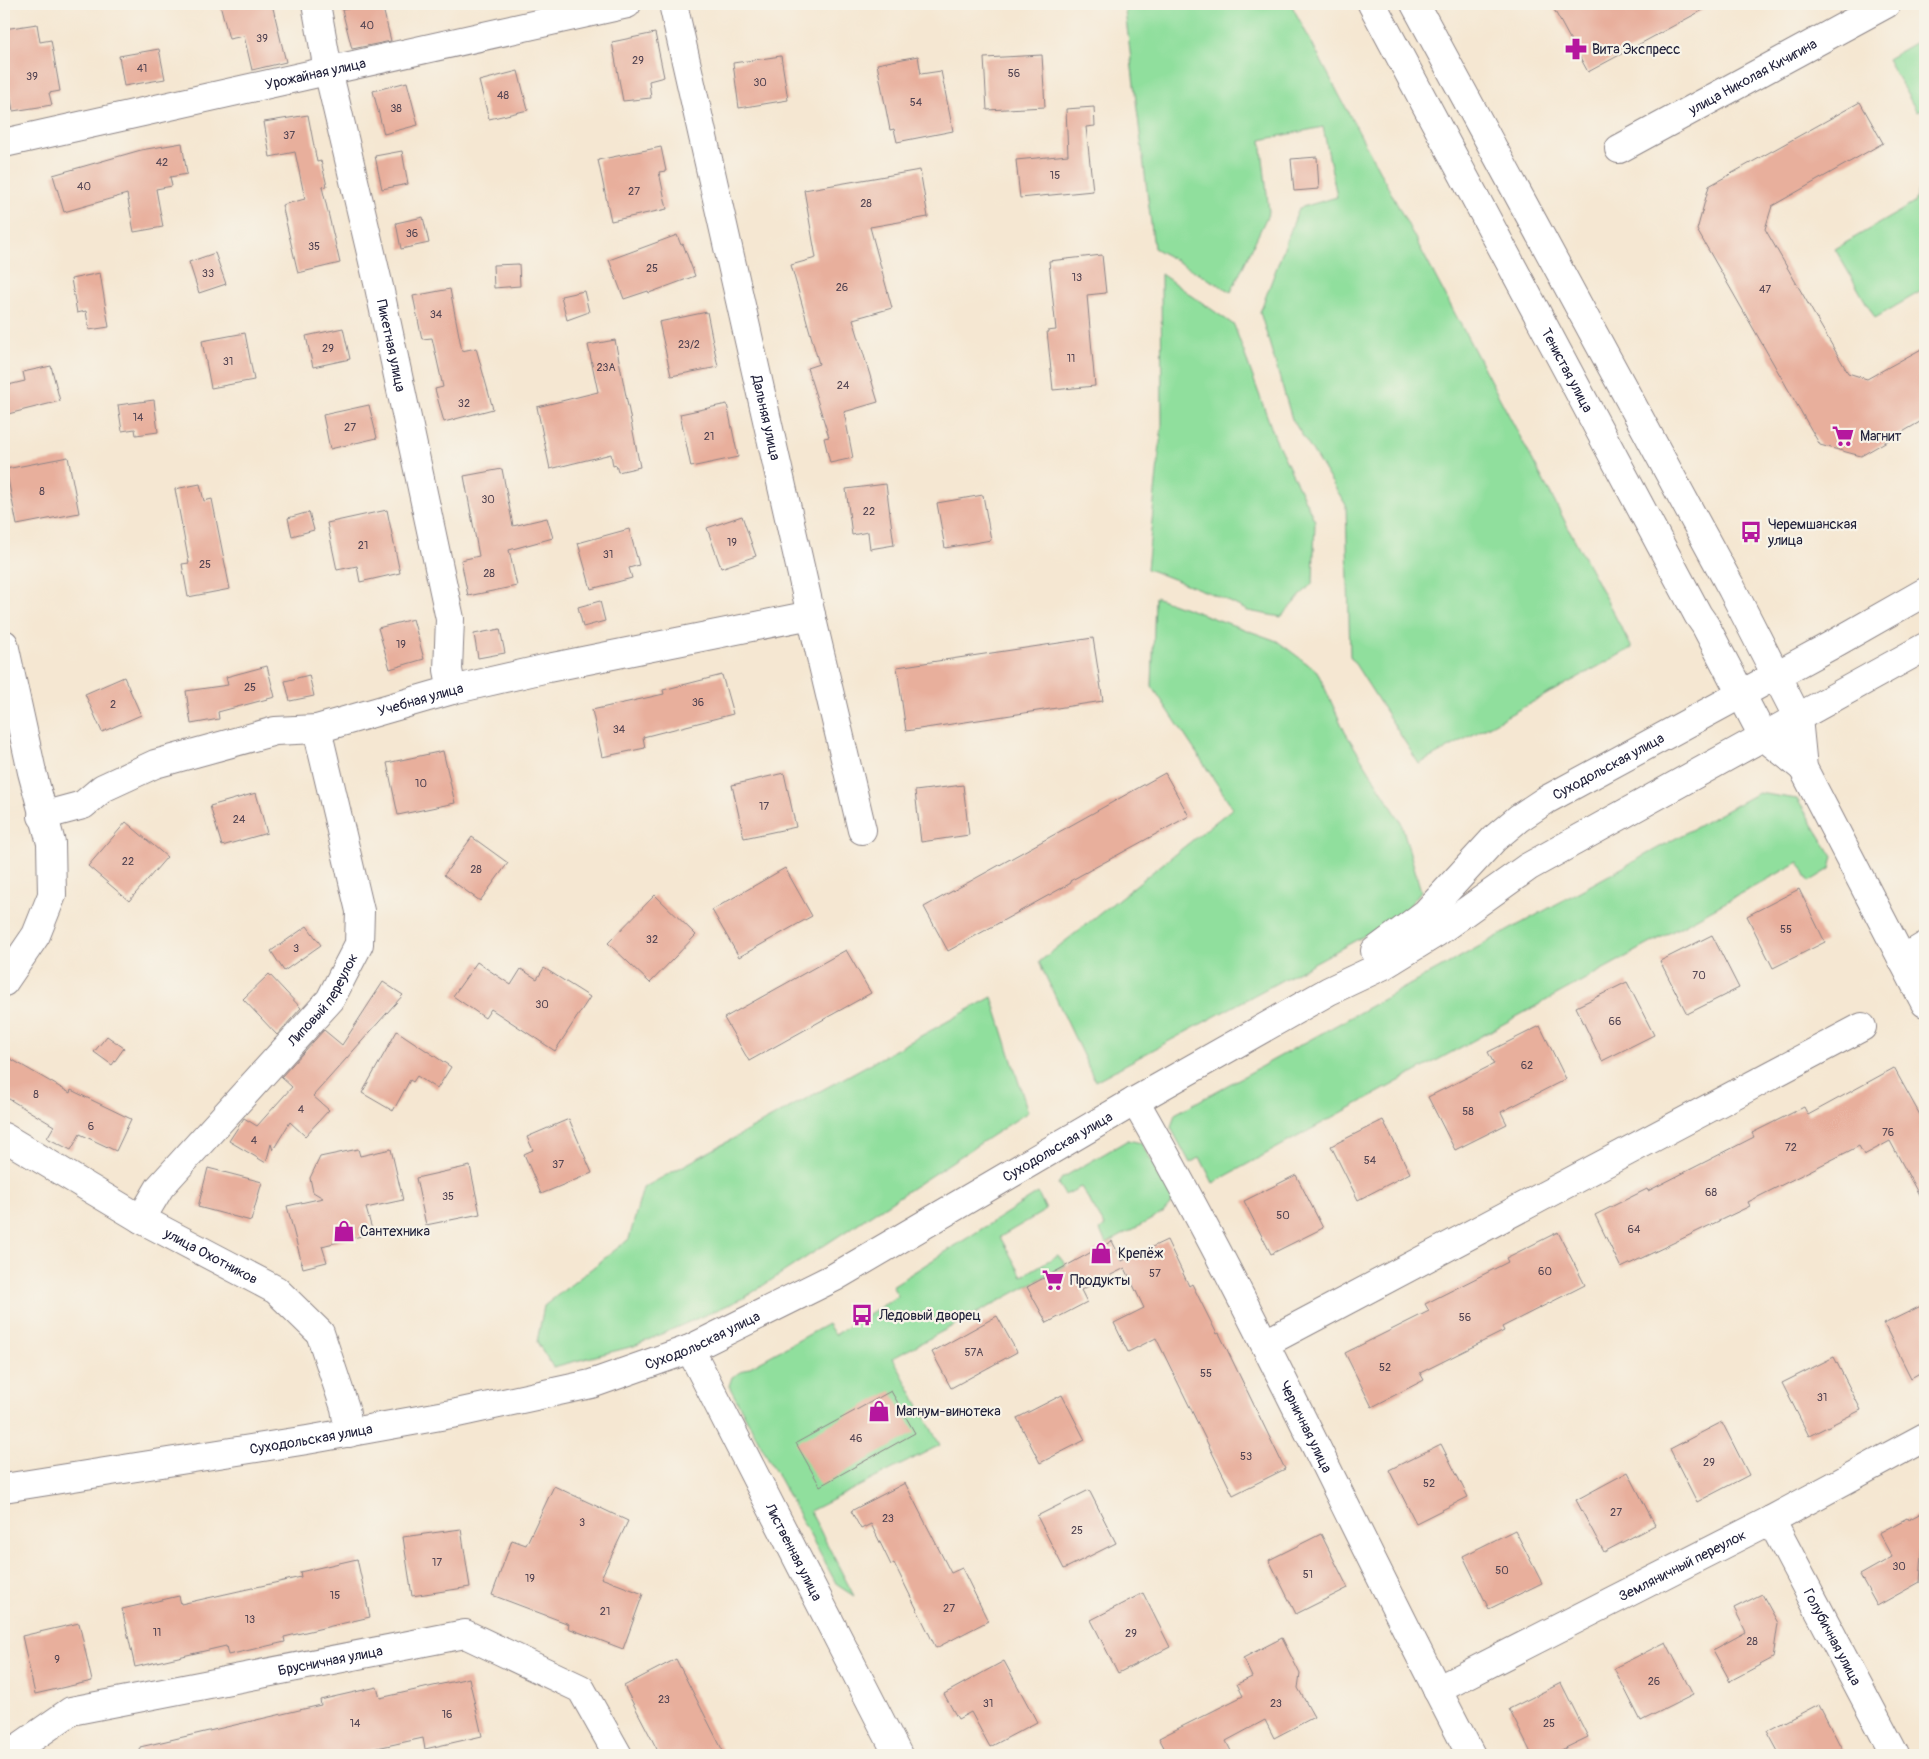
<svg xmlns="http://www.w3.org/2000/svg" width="1929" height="1759" viewBox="0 0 1929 1759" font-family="Pangolin,sans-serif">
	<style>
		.green { fill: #90df9d; stroke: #59806c }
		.building { fill: #e8af9c }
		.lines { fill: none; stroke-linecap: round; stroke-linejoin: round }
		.street-casing { stroke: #8c8486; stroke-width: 30 }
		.secondary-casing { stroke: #8c8486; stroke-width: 30 }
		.street { stroke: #fff; stroke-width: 28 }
		.secondary { stroke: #fff; stroke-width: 28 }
		.labels { text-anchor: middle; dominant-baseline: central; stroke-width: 4.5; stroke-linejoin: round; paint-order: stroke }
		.number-label { font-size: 11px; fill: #544553 }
		.poi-label { font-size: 14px; fill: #22223b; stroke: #f7f3e8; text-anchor: start }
		.street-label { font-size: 14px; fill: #22223b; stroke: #f7f3e8 }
	</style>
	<rect width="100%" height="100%" fill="#f7f3e8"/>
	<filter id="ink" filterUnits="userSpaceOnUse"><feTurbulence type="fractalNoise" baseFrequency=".02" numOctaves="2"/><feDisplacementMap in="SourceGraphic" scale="10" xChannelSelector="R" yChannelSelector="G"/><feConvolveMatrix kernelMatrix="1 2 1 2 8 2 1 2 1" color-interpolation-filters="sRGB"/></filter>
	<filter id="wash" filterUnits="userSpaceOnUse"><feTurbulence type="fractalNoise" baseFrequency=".0096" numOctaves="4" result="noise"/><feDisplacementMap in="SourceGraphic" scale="20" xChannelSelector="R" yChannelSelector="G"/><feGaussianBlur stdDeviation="1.12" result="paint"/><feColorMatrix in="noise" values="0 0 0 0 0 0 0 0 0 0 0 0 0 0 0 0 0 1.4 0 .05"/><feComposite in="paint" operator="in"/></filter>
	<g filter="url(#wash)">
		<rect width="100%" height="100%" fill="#f5e7d2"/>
		<path class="green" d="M1147,4h144l341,644 -213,116 -69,-108 -4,-151 -54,-86 -32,-107 39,-104 38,-11 -14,-70 -62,13 8,72 -38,80 -77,-44 -29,-237z
			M1925,37v71l-8,4 -30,-53z
			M1925,169v120l-50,29 -40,-69 79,-46z
			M1161,274l73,51 41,113 40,83 -2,61 -32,35 -33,-6 -28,-14 -73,-28 15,-144z
			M1155,597l122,44 40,30 28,61 56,90 20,69 -20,25 -306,165 -56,-119 194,-154 -81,-122z
			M1758,793l39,6 36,58 -3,12 -21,13 -10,-20 -586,321 -13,-26 -10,6 -19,-35 4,-14z
			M992,997l36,115 -284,186 -110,48 -81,21 -16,-25 7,-36 85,-67 14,-51z
			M1128,1140l13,3 34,56 -12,14 -57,31 -6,-14 5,-4 -24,-39 -16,8 -7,-11 4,-6z
			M1038,1193l8,17 -46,27 22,39 36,-21 8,10 -173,93 47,87 -130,66 44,85 -17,-11 -108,-199 3,-9 96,-53 7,11 63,-39 -6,-10z"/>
		<g id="blocks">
			<path class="building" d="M220,4h52l14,58 -34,8 -8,-34 -15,3z
				M355,4h27l9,37 -39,8 -10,-39 14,-3z
				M1551,4h163l-126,68z
				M37,24l3,18 11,-2 9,51 -11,2 3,12 -39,6 -9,-51v-31z
				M655,33l9,44 -15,4 2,17 -28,3 -11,-59z
				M159,49l6,30 -41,7 -5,-30z
				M1042,55l3,52 -58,3 -3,-52z
				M781,56l7,44 -49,8 -6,-45z
				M918,56l3,18 20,-3 12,60 -56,11 -3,-13 -4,1 -13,-66z
				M518,71l10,39 -39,9 -10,-38z
				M407,82l11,43 -34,9 -11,-43z
				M1860,102l23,41 -111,63 -7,23 83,144 19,6 58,-32v72l-64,37 -41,-11 -123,-215 12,-44z
				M1094,107l1,19 -9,1 7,64 -73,7 -4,-38 52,-5 -2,-46z
				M308,115l9,47 4,-1 6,25 -5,1 18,76 -42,10 -16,-68 23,-6 -10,-47 -25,5 -6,-35z
				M182,143l5,31 -17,3 2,9 -16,3 7,38 -29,5 -7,-38 -63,18 -11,-37 88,-25z
				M661,147l5,24 -7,1 8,37 -56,12 -13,-61z
				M402,151l6,33 -26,5 -7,-33z
				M1317,157l2,32 -25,2 -3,-32z
				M920,170l8,47 -58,10 22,81 -39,11 25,83 -34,10 9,46 -23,5 -6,-25 5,-1 -22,-69 12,-4 -28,-99 25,-7 -12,-68z
				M423,217l6,26 -28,6 -5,-26z
				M677,235l4,10 2,-1 12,32 -46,17 -1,-2 -24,8 -15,-39z
				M215,253l11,31 -27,9 -10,-31z
				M1102,255l4,38 -19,2 8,91 -42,4 -6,-59 9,-1 -7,-69z
				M519,264l1,22 -26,2 -1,-23z
				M100,273l9,54 -20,3 -3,-19 -9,2 -6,-34z
				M450,289l12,62 14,-3 17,61 -49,13 -9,-33 8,-2 -11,-49 -10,1 -9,-43z
				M584,291l5,21 -22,8 -6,-24z
				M707,312l11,55 -47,9 -12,-54z
				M343,328l7,31 -37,8 -7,-31z
				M245,333l9,47 -43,8 -9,-47z
				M615,340l25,127 -22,5 -2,-7 -3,1 -2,-12 -61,15 -13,-62 61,-15 -10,-47z
				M51,366l9,35 -56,14v-29l21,-5 -2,-9z
				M154,400l4,32 -22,3 -1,-6 -13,2 -4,-26z
				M727,404l11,53 -47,10 -11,-53z
				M369,405l8,33 -47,11 -7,-34z
				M68,457l11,56 -62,12 -11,-56z
				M502,469l11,57 34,-8 6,20 -44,12 8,36 -49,10 -7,-36 18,-4 -15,-80z
				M200,484l4,17 8,-2 18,90 -42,8 -6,-33 7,-1 -14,-74z
				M886,484l8,61 -24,4 -2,-17 -16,3 -6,-46z
				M983,495l8,45 -46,8 -8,-45z
				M387,510l13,63 -40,9 -3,-16 -20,4 -10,-47z
				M309,512l5,18 -22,6 -4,-18z
				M742,516l14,40 -35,12 -14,-40z
				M629,529l10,36 -10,3 3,10 -41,11 -13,-46z
				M600,601l5,20 -22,6 -5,-20z
				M413,619l11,40 -34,10 -12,-41z
				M500,629l5,24 -27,5 -4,-24z
				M1093,638l10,63 -197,30 -9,-64z
				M267,666l8,31 -57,15 1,7 -28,5 -5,-33 42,-6 -2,-8z
				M309,675l5,21 -24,5 -5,-20z
				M722,675l11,39 -90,23 2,11 -43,9 -10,-47 72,-16 -1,-4z
				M124,677l17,38 -39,17 -17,-38z
				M443,751l12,52 -57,12 -11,-52z
				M784,773l12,54 -52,11 -12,-53z
				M1165,773l24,43 -119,65 1,2 -123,68 -24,-44z
				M963,785l6,50 -48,7 -6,-51z
				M256,793l11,40 -45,13 -12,-40z
				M126,822l41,35 -38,44 -41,-35z
				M472,837l36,26 -28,38 -36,-26z
				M785,868l27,48 -73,41 -27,-47z
				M1799,889l26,53 -52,26 -26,-52z
				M655,895l41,40 -46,48 -42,-40z
				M307,926l14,19 -37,26 -13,-20z
				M1712,935l27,53 -52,26 -27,-53z
				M846,950l25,43 -122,68 -25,-43z
				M477,962l34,23 10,-16 16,10 7,-11 46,29 -35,54 -64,-42 -6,9 -32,-22z
				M269,974l32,34 -24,27 -34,-36z
				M383,982l20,13 -90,101 16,14 -24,26 -15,-14 -17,28 -2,-6 -5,19 -37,-22 15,-23 13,8 35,-39 -11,-10 43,-47 18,15z
				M1627,982l27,53 -52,26 -26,-54z
				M1540,1026l26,53 -65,33 6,12 -52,26 -27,-53 66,-33 -6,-12z
				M397,1031l54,36 -14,22 -20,-13 -4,6 -3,-2 -17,31 -31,-18z
				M107,1036l17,12 -12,17 -18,-13z
				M4,1055l66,38 1,-3 60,29 -15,32 -36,-17 -9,16 -24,-12 7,-12 -50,-30z
				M1894,1068l31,56v82l-35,-65 -26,14 -5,-9 -111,56 2,4 -129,62 -26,-53 52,-26 1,2 106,-54 -2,-4 52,-26 4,8z
				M569,1119l23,54 -51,21 -17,-40 9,-4 -6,-13z
				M1383,1120l27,53 -52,27 -27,-54z
				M358,1149l2,7 31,-7 12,51 -37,8 7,25 -51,13 5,16 -24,6 -16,-62 36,-8 -10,-6 -3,-14 10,-21z
				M470,1166l10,48 -54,11 -10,-47z
				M208,1168l54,14 -11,39 -53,-14z
				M1296,1175l27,53 -52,26 -27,-53z
				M1558,1232l27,53 -83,42 2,4 -84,42 4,7 -52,27 -27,-54 84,-42 -4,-7 83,-42 -2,-4z
				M1167,1240l22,46 3,-2 25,50 2,-1 66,136 -52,26 -77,-157 -28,14 -14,-29 30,-15 -19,-40 -44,22 6,12 -40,21 -20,-36 85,-46 10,20z
				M1925,1304v66l-14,8 -27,-54z
				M997,1316l20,36 -66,36 -19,-36z
				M1834,1357l27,53 -52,26 -27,-53z
				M891,1391l24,42 -95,53 -24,-43z
				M1062,1395l23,45 -45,23 -23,-45z
				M1722,1422l27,53 -52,27 -27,-53z
				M1441,1444l27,53 -52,26 -27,-53z
				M1628,1472l27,53 -51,27 -28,-52z
				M905,1483l46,90 11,-5 26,53 -52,27 -42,-85 -3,2 -20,-41 -10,5 -10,-18z
				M554,1486l74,35 -27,57 42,16 -20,55 -55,-21 1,-4 -77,-29 20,-55 14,5z
				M1089,1490l27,53 -52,26 -27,-53z
				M1925,1511l-5,71 -43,24 -17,-31 32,-18 -13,-24 28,-15 1,2z
				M461,1529l9,58 -58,9 -9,-59z
				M1515,1530l27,53 -53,26 -26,-53z
				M1321,1534l27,54 -52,26 -27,-54z
				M357,1559l13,58 -86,20 1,5 -57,13 -2,-9 -91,21 -13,-58 57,-13 2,8 120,-27 -1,-5z
				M1143,1593l27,54 -52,26 -27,-53z
				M1762,1594l16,29 -5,35 -43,23 -17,-31 33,-18 -12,-24z
				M79,1623l13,58 -57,13 -13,-58z
				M1282,1638l18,36 -2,14 16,29 -40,21 -9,-18 -39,21 7,14h-65l-9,-17 84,-42 -6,-12 15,-7 -9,-19z
				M1666,1642l27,53 -52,26 -27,-53z
				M676,1659l49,96h-65l-36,-69z
				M1004,1661l33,61 -47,25 -19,-35 -13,7 -14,-25z
				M469,1678l13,58 -57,13 -2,-11 -78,17h-204l-1,-8 181,-42 -1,-5 57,-13 3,11z
				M1561,1683l27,54 -37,18h-19l-23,-46z
				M1819,1704l26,51h-65l-13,-24z"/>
		</g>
	</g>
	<g filter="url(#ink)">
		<use href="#blocks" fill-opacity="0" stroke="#8c8486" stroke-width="1"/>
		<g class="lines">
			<g class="street-casing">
				<g id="street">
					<path id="s1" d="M316,4l12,66 51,217 71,332 -2,51 4,20"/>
					<path id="s2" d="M673,4l138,611 51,215"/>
					<path id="s3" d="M4,143l623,-139"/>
					<path id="s4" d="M1619,149l267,-145"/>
					<path d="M4,644l28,128 19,71 1,52 -16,40 -32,47"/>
					<path d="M1798,718l5,50 122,235"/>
					<path d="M1763,736l40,32"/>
					<path id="s5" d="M42,816l41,-11 20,-17 52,-24 120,-33 42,-2 135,-39 96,-22 263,-53"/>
					<path d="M1902,960l23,-14"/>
					<path id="s6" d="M1135,1101c122,213 222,437 336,654"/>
					<path id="s7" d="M4,1137l137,82 135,71 44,43 25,75 4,25"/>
					<path id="s8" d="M141,1219l19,-32 170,-187 29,-56 1,-33 -43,-182"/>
					<path d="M1266,1343l596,-316"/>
					<path id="s9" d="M690,1349l208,406"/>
					<path id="s10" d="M1771,1520l124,235"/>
					<path id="s11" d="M1437,1690l334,-170 154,-83"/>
					<path id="s12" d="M8,1755l63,-44 394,-77 116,55 37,66"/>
				</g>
			</g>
			<g class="secondary-casing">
				<g id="secondary">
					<path id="s13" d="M1372,4l326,611 7,10 58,111"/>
					<path d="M1415,4l317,585 66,129"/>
					<path id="s14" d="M1375,951l51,-38 68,-74 25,-21 27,-18 284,-154 95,-54"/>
					<path id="s15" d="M4,1488l303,-48 150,-27 134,-29 99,-35 145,-72 300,-176 194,-110 55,-26 52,-32 92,-66 397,-220"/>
				</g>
			</g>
			<use href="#street" class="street"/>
			<use href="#secondary" class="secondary"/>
		</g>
	</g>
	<defs>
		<g id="pharmacy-bare" transform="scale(1.725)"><path d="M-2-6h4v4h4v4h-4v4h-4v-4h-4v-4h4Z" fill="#b5179e" stroke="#f7f3e8" stroke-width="2.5" paint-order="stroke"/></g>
		<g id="supermarket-bare" transform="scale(1.725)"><path d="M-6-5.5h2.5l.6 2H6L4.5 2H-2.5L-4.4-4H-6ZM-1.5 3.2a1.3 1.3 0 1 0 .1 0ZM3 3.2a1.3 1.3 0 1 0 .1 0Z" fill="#b5179e" stroke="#f7f3e8" stroke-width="2.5" paint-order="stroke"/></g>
		<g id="bus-bare" transform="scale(1.725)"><path d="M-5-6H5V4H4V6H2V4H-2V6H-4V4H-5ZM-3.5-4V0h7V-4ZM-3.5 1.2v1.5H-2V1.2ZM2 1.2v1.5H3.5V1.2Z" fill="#b5179e" stroke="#f7f3e8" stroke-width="2.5" paint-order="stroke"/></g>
		<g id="shop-bare" transform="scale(1.725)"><path d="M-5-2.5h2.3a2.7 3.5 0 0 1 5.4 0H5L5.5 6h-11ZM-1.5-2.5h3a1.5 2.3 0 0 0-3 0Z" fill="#b5179e" stroke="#f7f3e8" stroke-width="2.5" paint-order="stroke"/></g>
	</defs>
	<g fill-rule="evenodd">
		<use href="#pharmacy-bare" x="1576" y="49"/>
		<use href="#supermarket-bare" x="1843" y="436"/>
		<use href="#bus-bare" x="1751" y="532"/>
		<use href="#shop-bare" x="344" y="1231"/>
		<use href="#shop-bare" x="1101" y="1253"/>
		<use href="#supermarket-bare" x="1053" y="1280"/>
		<use href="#bus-bare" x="862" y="1315"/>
		<use href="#shop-bare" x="879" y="1411"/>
	</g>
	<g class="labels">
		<g class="number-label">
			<text x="367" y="25">40</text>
			<text x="262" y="38">39</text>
			<text x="638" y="60">29</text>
			<text x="142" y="68">41</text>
			<text x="1014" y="73">56</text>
			<text x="32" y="76">39</text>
			<text x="760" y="82">30</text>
			<text x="503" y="95">48</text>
			<text x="916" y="102">54</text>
			<text x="396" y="108">38</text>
			<text x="289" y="135">37</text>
			<text x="162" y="162">42</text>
			<text x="1055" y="175">15</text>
			<text x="84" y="186">40</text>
			<text x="634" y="191">27</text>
			<text x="866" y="203">28</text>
			<text x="412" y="233">36</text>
			<text x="314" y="246">35</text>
			<text x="652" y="268">25</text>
			<text x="208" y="273">33</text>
			<text x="1077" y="277">13</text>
			<text x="842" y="287">26</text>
			<text x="1765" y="289">47</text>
			<text x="436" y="314">34</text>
			<text x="689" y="344">23/2</text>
			<text x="328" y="348">29</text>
			<text x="1071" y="358">11</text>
			<text x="228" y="361">31</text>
			<text x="606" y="367">23А</text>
			<text x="843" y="385">24</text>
			<text x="464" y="403">32</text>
			<text x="138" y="417">14</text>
			<text x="350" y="427">27</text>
			<text x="709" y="436">21</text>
			<text x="42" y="491">8</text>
			<text x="488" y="499">30</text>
			<text x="869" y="511">22</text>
			<text x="732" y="542">19</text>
			<text x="363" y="545">21</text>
			<text x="608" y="554">31</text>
			<text x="205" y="564">25</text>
			<text x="489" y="573">28</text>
			<text x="401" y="644">19</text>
			<text x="250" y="687">25</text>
			<text x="698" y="702">36</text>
			<text x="113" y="704">2</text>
			<text x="619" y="729">34</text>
			<text x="421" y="783">10</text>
			<text x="764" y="806">17</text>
			<text x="239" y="819">24</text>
			<text x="128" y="861">22</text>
			<text x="476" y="869">28</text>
			<text x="1786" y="929">55</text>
			<text x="652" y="939">32</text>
			<text x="296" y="948">3</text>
			<text x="1699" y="975">70</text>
			<text x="542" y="1004">30</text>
			<text x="1615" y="1021">66</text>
			<text x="1527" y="1065">62</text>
			<text x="36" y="1094">8</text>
			<text x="301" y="1109">4</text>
			<text x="1468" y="1111">58</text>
			<text x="91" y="1126">6</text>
			<text x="1888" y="1132">76</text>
			<text x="254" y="1140">4</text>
			<text x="1791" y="1147">72</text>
			<text x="1370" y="1160">54</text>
			<text x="558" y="1164">37</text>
			<text x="1711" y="1192">68</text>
			<text x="448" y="1196">35</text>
			<text x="1283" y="1215">50</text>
			<text x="1634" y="1229">64</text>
			<text x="1545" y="1271">60</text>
			<text x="1155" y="1273">57</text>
			<text x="1465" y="1317">56</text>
			<text x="974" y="1352">57А</text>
			<text x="1385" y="1367">52</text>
			<text x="1206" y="1373">55</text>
			<text x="1822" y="1397">31</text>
			<text x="856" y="1438">46</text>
			<text x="1246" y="1456">53</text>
			<text x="1709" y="1462">29</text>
			<text x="1429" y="1483">52</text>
			<text x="1616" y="1512">27</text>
			<text x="888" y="1518">23</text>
			<text x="582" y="1522">3</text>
			<text x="1077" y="1530">25</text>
			<text x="437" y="1562">17</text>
			<text x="1899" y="1566">30</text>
			<text x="1502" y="1570">50</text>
			<text x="1308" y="1574">51</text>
			<text x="530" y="1578">19</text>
			<text x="335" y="1595">15</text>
			<text x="949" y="1608">27</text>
			<text x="605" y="1611">21</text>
			<text x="250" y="1619">13</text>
			<text x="157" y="1632">11</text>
			<text x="1131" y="1633">29</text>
			<text x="1752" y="1641">28</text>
			<text x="57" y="1659">9</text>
			<text x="1654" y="1681">26</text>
			<text x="664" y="1699">23</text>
			<text x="988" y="1703">31</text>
			<text x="1276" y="1703">23</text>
			<text x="447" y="1714">16</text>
			<text x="355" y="1723">14</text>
			<text x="1549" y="1723">25</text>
		</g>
		<g class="poi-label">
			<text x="1592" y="49">Вита Экспресс</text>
			<text x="1860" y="436">Магнит</text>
			<text x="1768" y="524">Черемшанская<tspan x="1768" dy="16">улица</tspan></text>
			<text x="360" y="1231">Сантехника</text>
			<text x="1118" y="1253">Крепёж</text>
			<text x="1070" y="1280">Продукты</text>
			<text x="879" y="1315">Ледовый дворец</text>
			<text x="896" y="1411">Магнум-винотека</text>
		</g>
		<g class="street-label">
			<text stroke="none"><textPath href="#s3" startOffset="319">Урожайная улица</textPath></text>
			<text stroke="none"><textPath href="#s4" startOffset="152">улица Николая Кичигина</textPath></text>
			<text stroke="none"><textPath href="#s1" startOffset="350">Пикетная улица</textPath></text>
			<text stroke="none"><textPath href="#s13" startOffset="415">Тенистая улица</textPath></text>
			<text stroke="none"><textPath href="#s2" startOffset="424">Дальняя улица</textPath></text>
			<text stroke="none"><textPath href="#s5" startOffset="400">Учебная улица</textPath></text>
			<text stroke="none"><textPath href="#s14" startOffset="300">Суходольская улица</textPath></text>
			<text stroke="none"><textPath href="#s8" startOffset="286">Липовый переулок</textPath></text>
			<text stroke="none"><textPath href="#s15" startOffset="1121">Суходольская улица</textPath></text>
			<text stroke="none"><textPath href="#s7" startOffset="239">улица Охотников</textPath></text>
			<text stroke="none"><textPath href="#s15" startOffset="716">Суходольская улица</textPath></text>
			<text stroke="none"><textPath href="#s6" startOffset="368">Черничная улица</textPath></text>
			<text stroke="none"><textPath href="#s15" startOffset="311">Суходольская улица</textPath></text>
			<text stroke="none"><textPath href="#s9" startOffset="228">Лиственная улица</textPath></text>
			<text stroke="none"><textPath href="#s11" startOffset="275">Земляничный переулок</textPath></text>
			<text stroke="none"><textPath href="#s10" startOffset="132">Голубичная улица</textPath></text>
			<text stroke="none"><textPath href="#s12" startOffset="341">Брусничная улица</textPath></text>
		</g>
	</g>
	<rect width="1929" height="1759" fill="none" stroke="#f7f3e8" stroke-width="20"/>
</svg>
